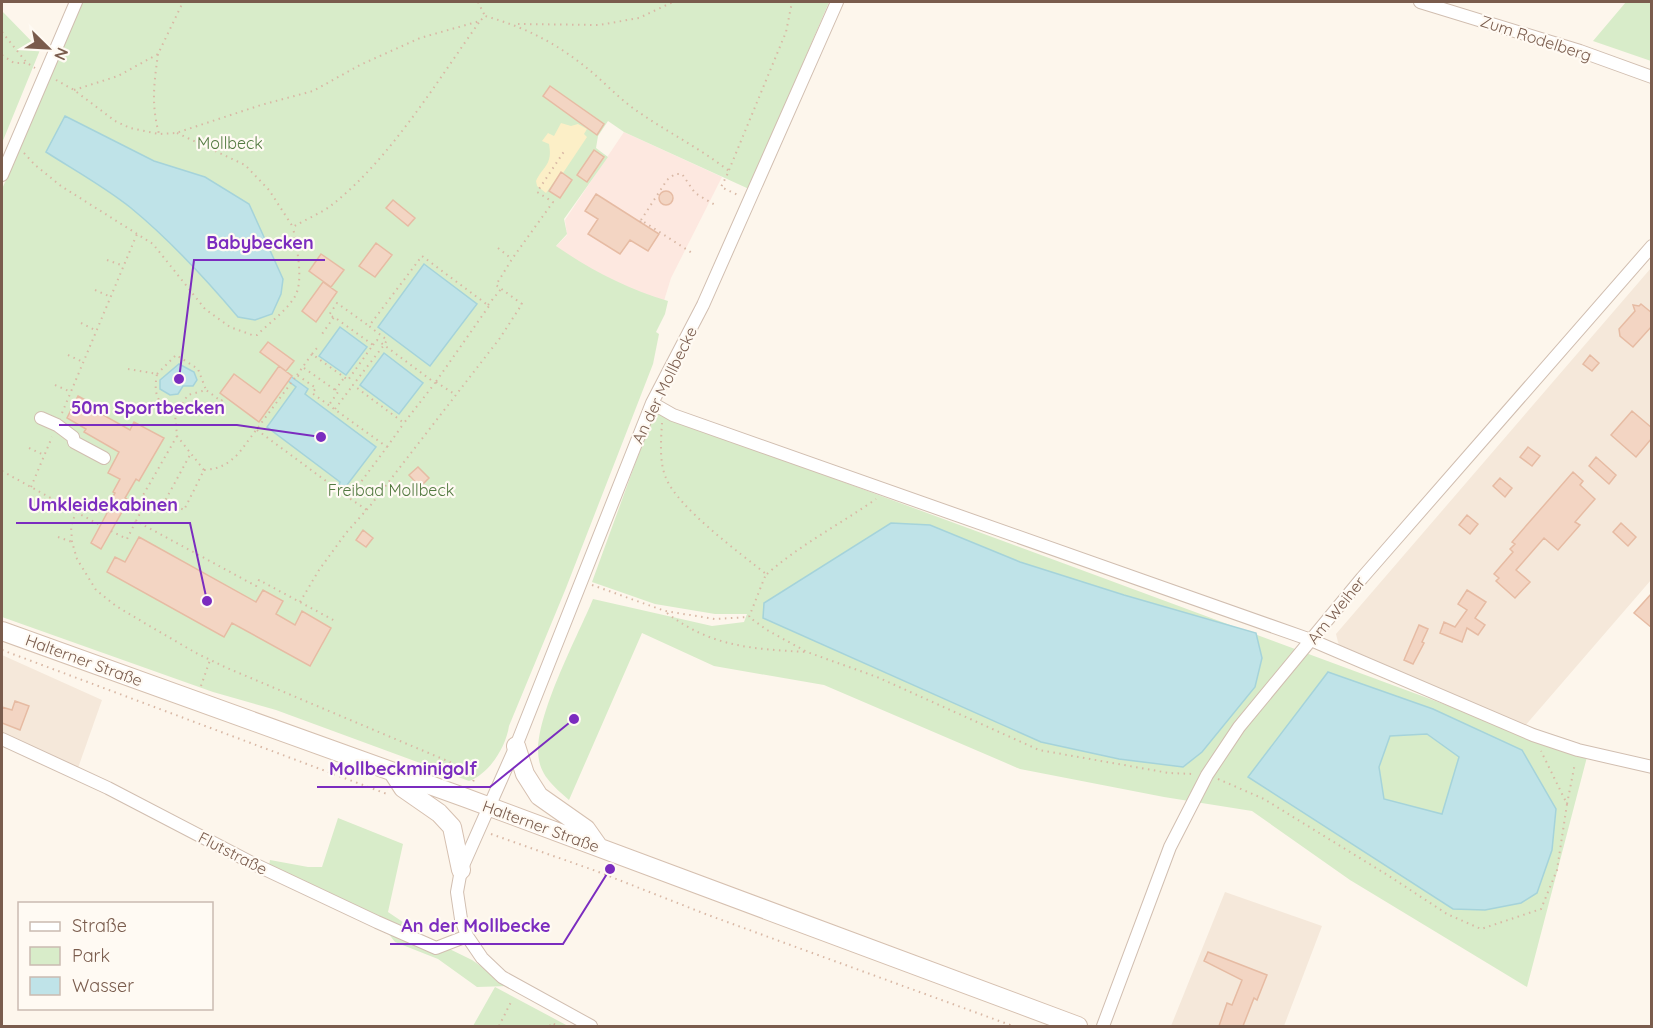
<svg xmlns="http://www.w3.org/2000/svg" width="1653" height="1028" viewBox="0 0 1653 1028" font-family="Quicksand,sans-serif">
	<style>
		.residential { fill: #f5e8da }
		.commercial { fill: #fde8e0 }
		.green { fill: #d8ecc9 }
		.sand { fill: #fcefc7 }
		.water { fill: #bfe3e8; stroke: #a5d3da; stroke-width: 1.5; fill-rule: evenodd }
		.building { fill: #f3d5c3; stroke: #e6bba3; stroke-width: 1.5 }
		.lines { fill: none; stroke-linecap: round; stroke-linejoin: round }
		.street-casing { stroke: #d1beb0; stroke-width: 14 }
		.secondary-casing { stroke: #d6c0b0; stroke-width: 20 }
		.path { stroke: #d9b8a5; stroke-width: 2; stroke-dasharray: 1.5 4.5; stroke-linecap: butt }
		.street { stroke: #fff; stroke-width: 12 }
		.secondary { stroke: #fff; stroke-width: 18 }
		.labels { text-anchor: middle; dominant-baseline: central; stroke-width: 4.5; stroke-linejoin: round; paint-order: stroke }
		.street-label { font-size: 16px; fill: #7a5c4d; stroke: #fffaf3 }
		.park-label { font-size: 16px; fill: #537a41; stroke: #fffaf3 }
		.leader { fill: none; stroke: #7b2cbf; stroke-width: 2 }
		.callout-dot { fill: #7b2cbf; stroke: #fffaf3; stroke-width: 2 }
		.callout-label { font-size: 18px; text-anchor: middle; font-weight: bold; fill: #7b2cbf; stroke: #fffaf3; stroke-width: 4.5; stroke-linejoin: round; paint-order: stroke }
	</style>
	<rect width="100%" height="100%" fill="#fdf6ec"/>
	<path class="residential" d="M1651,268v312l-127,147 -185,-81 -3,-12z
		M2,655l100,45 -24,68 -76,-34z
		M1225,892l97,34 -38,100h-113z"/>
	<path class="commercial" d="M624,132l98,45 -51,101 -24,78 -105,-95 25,-26 -2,-15z"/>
	<path class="green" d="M82,2h747l-80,187 -125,-57 -16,-11 -10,15 -2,12 12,9 -44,62 3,15 -11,12c35,24 71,43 112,55l-3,13 -9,18 3,2 -6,30 -87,224 -57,138c-3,21 -20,48 -40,55l-193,-71 -63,-18 -211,-75v-428z
		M1626,2h25v59l-58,-20z
		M2,11l38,39 -38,93z
		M654,412l933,345 -60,230 -177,-107 -98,-69 -88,-14 -144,-28 -196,-84 -110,-19 -72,-33 -73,167c-12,-11 -27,-22 -30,-40 -8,-37 39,-124 54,-161l119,27 32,-4 3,-8h-32l-60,-10 -63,-22z
		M338,818l65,26 -15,68 37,25 47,23 37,26 -32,1 -39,-28 -43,-17 -18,-23 -108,-53 1,-6 38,7h14z
		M495,987l73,39h-95z"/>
	<path class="sand" d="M561,123l10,3 7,-2 9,5 -3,5 3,3 -24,36 -2,-1 -15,21 -9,-7 -1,-5c7,-15 17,-16 13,-37l-7,-3 6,-8 6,3z"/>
	<path class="water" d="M65,116l89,45 51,16 44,27 34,75 -2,15 -9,20 -17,6 -17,-3c-33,-39 -68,-77 -107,-109 -26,-21 -57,-38 -85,-56z
		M424,264l53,40 -47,62 -52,-39z
		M340,327l27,20 -21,28 -27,-19z
		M384,353l39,30 -24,31 -39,-29z
		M179,364l15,8 3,8 -4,6h-10l-5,8 -8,1 -10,-6v-9z
		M286,373l22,16 -3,5 71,53 -32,42 -5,-4 1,-3 -73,-55 29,-40 -13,-10z
		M891,523l39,2 90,37 104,33 132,38 6,25 -7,29 -53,65 -19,15 -64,-8 -78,-17 -278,-124 1,-15z
		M1328,672l105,37 89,41 34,59 -4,41 -15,43 -16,10 -36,7 -32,-1 -205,-132zM1427,734l32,23 -17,57 -58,-15 -5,-32 11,-31z"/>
	<path class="building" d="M550,86l54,38 -7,11 -54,-39z
		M594,150l10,7 -17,25 -10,-7z
		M561,172l11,8 -12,18 -11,-7z
		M659 198a7 7 0 1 1 14 0a7 7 0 1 1-14 0Z
		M596,194l63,40 -11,17 -18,-11 -10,14 -32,-20 10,-15 -13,-8z
		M393,200l22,18 -7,8 -22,-18z
		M376,243l16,12 -17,22 -16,-11z
		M321,254l23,16 -13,17 -22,-16z
		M323,282l14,10 -21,30 -14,-11z
		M1641,304l11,9v13l-19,21 -13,-11 -1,-7 16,-18 -2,-6 6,1z
		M268,342l26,19 -8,10 -26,-19z
		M1590,355l9,8 -7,8 -9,-7z
		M279,366l13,10 -33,46 -39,-29 14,-19 26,19z
		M78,396l20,11 -2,4 34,19 4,-8 30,16 -25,43 -3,-2 -11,19 2,1 -6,10 2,1 -22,39 -10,-6 16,-30 -1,-1 4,-8 -1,-1 6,-10 -2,-1 7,-13 -12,-6 11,-21 -35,-20 2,-3 -19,-11z
		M1632,411l20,17v10l-16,19 -25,-22z
		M1528,447l12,9 -8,10 -12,-9z
		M1596,457l20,18 -7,9 -20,-18z
		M418,467l11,11 -9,9 -11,-12z
		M1573,472l10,9 -3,4 15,14 -20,23 5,3 -22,25 -14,-12 -28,32 14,12 -15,16 -19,-17 3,-3 -5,-4 19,-22 -3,-3 5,-5 -3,-2z
		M1500,478l12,10 -7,9 -12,-11z
		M1467,515l11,9 -8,10 -11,-9z
		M1621,523l15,14 -8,9 -15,-14z
		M363,530l10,8 -7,9 -10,-7z
		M139,537l117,65 7,-12 20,11 -7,13 19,11 7,-14 29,17 -21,38 -78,-43 -8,14 -117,-65 8,-15 10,5z
		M1467,590l19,12 -11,16 10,7 -7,10 -11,-7 -5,14 -22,-9 4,-11 11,5 12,-17 -9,-6z
		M1652,593v35l-18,-15z
		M1419,625l9,4 -6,13 2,1 -11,21 -9,-4z
		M15,701l14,5 -9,24 -18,-7v-16l10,3z
		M1208,952l59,23 -10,25 -3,-2 -11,28h-24l8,-23 5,2 10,-25 -38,-19z"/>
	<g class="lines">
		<g class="street-casing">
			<path id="street" d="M1420,2l160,49 72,26
				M2,175l74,-173
				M652,403l21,12 638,225 222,95 45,15 74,17
				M41,418l16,7 16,12 1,5 30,16
				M2,739l106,49 146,76 123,58 59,26 31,-12
				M591,1026l-89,-49 -20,-19 -15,-22 -6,-17 -4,-27 4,-22 55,-124 136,-343 51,-98 134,-303
				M1103,1026l67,-179 37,-72 32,-48 123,-149 290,-332"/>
		</g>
		<g class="secondary-casing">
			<path id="secondary" d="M2,631l464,167 612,228
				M516,746l9,28 14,22 47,33 12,17
				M394,774l9,14 36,25 13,14 9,43"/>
		</g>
		<path class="path" d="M478,2l7,14
			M518,24l81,1 40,-7 34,-16
			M2,32l25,31 8,5
			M158,54c-4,30 -7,50 1,80
			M2,55l12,8h13
			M56,80l18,10 41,31 15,7 29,6 17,-1 85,-28 52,-14 47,-26 60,-27 60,-17 5,-5c43,12 75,29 109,58 15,13 29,28 46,39 29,20 61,36 89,58l-8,16 17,8
			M74,90l44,-14 40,-22 25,-52
			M177,133l68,32 24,25 24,37c13,-8 29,-14 40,-23 57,-45 105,-124 147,-183
			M24,153l11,12 26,21 92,58 52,65 25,18 22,8h5c12,-12 28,-23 37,-37 11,-16 2,-53 -1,-71
			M729,170l57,-138 6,-30
			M641,220l26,-40 8,-6h7l13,19 20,12
			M640,222l1,-2 51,33
			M498,248l14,11
			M107,260l17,6
			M95,290l16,7
			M488,305l13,-16
			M333,317l-4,-2 8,-12 32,23
			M81,323l16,8
			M373,345l4,-5 7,5 51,38 -31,40 -51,-38 31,-40 3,-5 -18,-14 53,-70 67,50 -54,77
			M312,354l5,-6
			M68,355l15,7
			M304,368l34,24 -9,13
			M128,369l29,5c-4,22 1,29 18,40
			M157,374l19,-19 22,14 8,21
			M297,375l15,-21 36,26 25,-35 -39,-28 -12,17
			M436,382l20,13
			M55,385l16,7
			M335,390l9,-12
			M335,409l18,-24
			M62,413l75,-179
			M662,423c-1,17 -3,39 4,55 12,30 74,75 100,96l-17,43 18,13 40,22 70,25 162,73 130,23 24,1
			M257,430l92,68
			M177,436l-35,61 19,11 29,-53
			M387,447l17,-24
			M29,448l15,7
			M204,470c16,-1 24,-6 35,-17l58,-78 19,13 -4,5 75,54 -38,51 18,12
			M2,471l74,41 -5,14 1,16 5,17 19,31 20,16 42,25 38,22 31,15 249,105 -4,12
			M31,487l21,-50
			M165,501l19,9 20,-40 -27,-34 -2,-22 13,-19 18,-5 15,11 4,-4
			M76,512l24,13
			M136,521l11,-21
			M111,531l16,8 9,-18 120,65 3,-6 78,42
			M58,537l14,5
			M767,574c34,-30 72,-49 109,-75
			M592,585l73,26 50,8 34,-2
			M300,602l19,-32 27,-37 24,-27 130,-168 22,-34 -26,-19 16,-26 41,-57 -16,-10 28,-42
			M667,613c44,34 86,36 139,39
			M2,650l385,144
			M201,686l9,-26
			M1218,779l46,20 125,77 58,38 34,15 60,-20 16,-39 10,-66 -26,-53
			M1567,804l8,-41
			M491,834l105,37 112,44 305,111
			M499,1026l12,-24
			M550,1026l1,-3 8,3"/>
		<use href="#street" class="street"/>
		<use href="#secondary" class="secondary"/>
	</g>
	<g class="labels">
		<g class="street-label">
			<text transform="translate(1536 38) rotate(18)">Zum Rodelberg</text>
			<text transform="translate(664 385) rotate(-64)">An der Mollbecke</text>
			<text transform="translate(1336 610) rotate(-51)">Am Weiher</text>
			<text transform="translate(84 660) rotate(20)">Halterner Straße</text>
			<text transform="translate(541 826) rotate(20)">Halterner Straße</text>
			<text transform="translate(233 853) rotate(27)">Flutstraße</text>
		</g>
		<g class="park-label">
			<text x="230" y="143">Mollbeck</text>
			<text x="391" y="490">Freibad Mollbeck</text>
		</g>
	</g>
	<path class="leader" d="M179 379L194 260H325M321 437L237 425H59M207 601L190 523H16M574 719L490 787H317M610 869L563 944H390"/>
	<g class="callout-dot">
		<circle cx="179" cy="379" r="6"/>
		<circle cx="321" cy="437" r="6"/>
		<circle cx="207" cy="601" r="6"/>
		<circle cx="574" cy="719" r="6"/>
		<circle cx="610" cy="869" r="6"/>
	</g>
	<g class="callout-label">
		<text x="260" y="249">Babybecken</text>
		<text x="148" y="414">50m Sportbecken</text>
		<text x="103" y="511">Umkleidekabinen</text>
		<text x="403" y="775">Mollbeckminigolf</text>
		<text x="476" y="932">An der Mollbecke</text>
	</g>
	<rect width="1653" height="1028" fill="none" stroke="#7a5c4d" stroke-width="6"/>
	<rect x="18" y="902" width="195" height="108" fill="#fffaf3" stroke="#cabbb1" stroke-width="1.5"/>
	<rect x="30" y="922" width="30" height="9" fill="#ffffff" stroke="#cabbb1" stroke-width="1.5"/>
	<text x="72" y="932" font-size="18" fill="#7a5c4d">Straße</text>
	<rect x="30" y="947" width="30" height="18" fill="#d8ecc9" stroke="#cabbb1" stroke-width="1.5"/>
	<text x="72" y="962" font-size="18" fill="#7a5c4d">Park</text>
	<rect x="30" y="977" width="30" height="18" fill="#bfe3e8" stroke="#cabbb1" stroke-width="1.5"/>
	<text x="72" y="992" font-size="18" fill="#7a5c4d">Wasser</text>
	<g transform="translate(48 48) rotate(114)" stroke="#fffaf3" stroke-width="4.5" paint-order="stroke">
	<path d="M0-4.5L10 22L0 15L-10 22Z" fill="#7a5c4d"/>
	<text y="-9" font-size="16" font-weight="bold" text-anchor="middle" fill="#7a5c4d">N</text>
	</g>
</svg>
